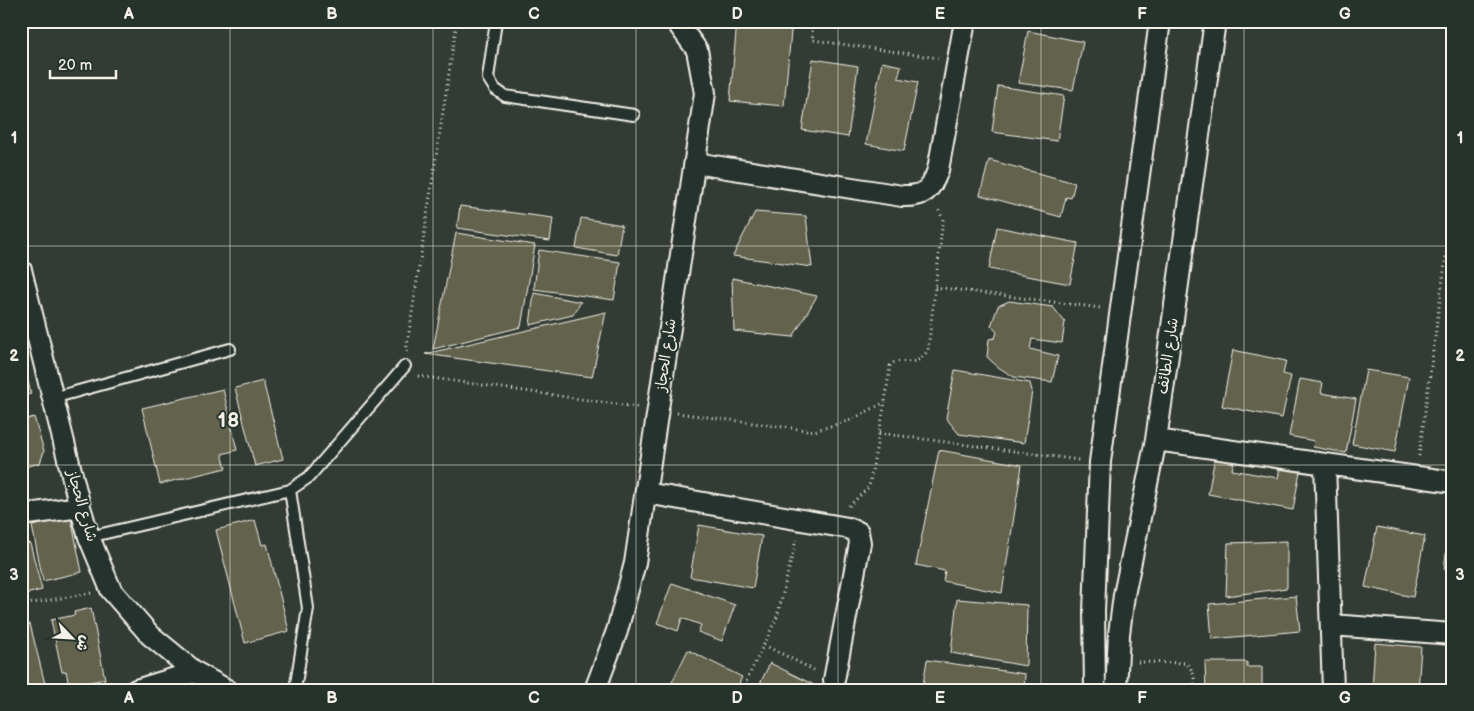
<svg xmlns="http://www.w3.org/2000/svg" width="1474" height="711" viewBox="0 0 1474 711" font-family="'Balsamiq Sans','Playpen Sans Arabic',sans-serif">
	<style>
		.building { fill: #64624e; stroke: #f4f1e8 }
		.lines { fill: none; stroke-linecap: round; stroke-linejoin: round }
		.service-casing { stroke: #f4f1e8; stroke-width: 14 }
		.minor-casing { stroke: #f4f1e8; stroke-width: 24 }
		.path { stroke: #f4f1e8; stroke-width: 3; stroke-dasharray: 1 4; stroke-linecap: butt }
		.service { stroke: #26332d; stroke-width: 10 }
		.minor { stroke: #26332d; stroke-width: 20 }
		.grid { fill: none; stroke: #f4f1e8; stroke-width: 1; stroke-opacity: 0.55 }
		.labels { text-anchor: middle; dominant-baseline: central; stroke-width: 4; stroke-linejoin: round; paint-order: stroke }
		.street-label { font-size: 15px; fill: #f4f1e8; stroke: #26332d }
		.district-label { font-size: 20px; font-weight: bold; letter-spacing: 1px; fill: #f4f1e8; stroke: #26332d }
		.neatline { fill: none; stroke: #f4f1e8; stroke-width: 2 }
		.grid-label { font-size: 16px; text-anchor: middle; font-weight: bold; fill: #f4f1e8 }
	</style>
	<rect width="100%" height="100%" fill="#323c34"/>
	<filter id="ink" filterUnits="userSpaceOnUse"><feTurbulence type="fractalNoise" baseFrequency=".02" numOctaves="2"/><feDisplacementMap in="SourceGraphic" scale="10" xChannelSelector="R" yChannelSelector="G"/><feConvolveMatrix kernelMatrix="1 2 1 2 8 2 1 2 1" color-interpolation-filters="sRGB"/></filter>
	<g filter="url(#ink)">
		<path class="building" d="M737,21h55l-8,85 -54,-5z
			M1028,31l55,11 -10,48 -55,-7z
			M813,59l45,7 -10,71 -46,-7z
			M882,62l19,4 -3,12 20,4 -14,69 -38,-7z
			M998,86l66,10 -7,45 -65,-9z
			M989,160l86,23 -4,15 -5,-1 -5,20 -81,-22z
			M460,206l93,12 -3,23 -93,-13z
			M755,212l51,4 6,51 -79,-11z
			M581,218l41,7 -5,30 -41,-7z
			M997,227l81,16 -8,41 -81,-15z
			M456,233l79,12 -14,82 -88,22z
			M539,250l81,12 -6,38 -80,-11z
			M732,278l85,18 -24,41 -59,-6z
			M534,293l47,9 -8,13 -43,10z
			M1009,301l44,6 12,15 -3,21 -30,-4 -2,10 28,7 -6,26 -38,-5 -16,-10 -11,-10 2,-18 6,-1 2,-6 -6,-6 7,-20z
			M606,312l-14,65 -167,-23z
			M1233,350l53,11 -3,13 8,2 -9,42 -60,-12z
			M21,352l10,42 -10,2z
			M955,370l75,13 2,8 -8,52 -65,-9 -13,-16z
			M1366,370l43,7 -14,75 -43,-8z
			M1300,379l23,4 -2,10 35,6 -10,54 -33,-6 1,-6 -25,-5z
			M263,381l20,78 -28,7 -20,-78z
			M223,389l14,61 -15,4 4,14 -66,16 -18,-76z
			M1453,416v25l-5,-1z
			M34,417l10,34 -4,12 -19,5v-47z
			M939,450l83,15 -20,128 -59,-12 2,-10 -29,-6z
			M1215,457l19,4 -2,9 46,8 2,-11 20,4 -7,39 -85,-16z
			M1452,511h1v60l-9,-2z
			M71,518l11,54 -39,9 -11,-55z
			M255,520l7,25 5,-1 22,87 -44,12 -29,-113z
			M699,525l63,11 -9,52 -63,-11z
			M1377,527l48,9 -12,61 -48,-10z
			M1287,541v47l-61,8 2,-53z
			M30,543l12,47 -21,5v-50z
			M672,583l63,22 -13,36 -24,-9 3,-7 -19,-7 -4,13 -21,-8z
			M1296,596l4,35 -88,8 -3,-35z
			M957,599l70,6 -1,61 -75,-13z
			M91,608l14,71 -36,7 -3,-15 -4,1 -11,-52 24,-5 -1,-3z
			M30,624l16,64 -9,2h-16v-64z
			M1375,643l46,4 -3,43h-46z
			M688,650l54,27 -6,13h-68z
			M927,660l98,14 -1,16h-102z
			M1205,662h42v5h15v23h-56z
			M770,663l44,22 -2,5h-55z"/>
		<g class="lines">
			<g class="service-casing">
				<path id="service" d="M496,21l-8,57 7,11 10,7 129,19
					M53,398l177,-49
					M290,490l18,118 -13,82
					M89,537l201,-47 19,-13 96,-111"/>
			</g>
			<g class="minor-casing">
				<path id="minor" d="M695,163l207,33c22,1 29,-6 36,-26l27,-149
					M21,270l59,237 9,30 22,53 39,45 45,37 32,18
					M1156,440l297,42
					M1325,464l8,226
					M646,493l202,35 10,4 2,11 -26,137
					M21,515l59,-8
					M1331,625l122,9
					M136,690l59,-18
					M595,690l22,-59 18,-68 70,-470 -8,-43 -21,-29
					M1095,690l-1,-79 6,-149 60,-441
					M1116,690l3,-56 5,-39 32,-155 59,-419"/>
			</g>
			<path class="path" d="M814,21l-2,11 1,8 125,18
				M1107,21l32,5
				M935,287l166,21
				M406,352l51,-331
				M418,376l219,31
				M677,413l137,18 37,-11 34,-18
				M879,433l200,27
				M1419,456l28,-208
				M849,506l20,-19 16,-85 5,-36c8,-12 25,6 38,-16l15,-131 -6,-12
				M21,605l70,-12
				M764,645l50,25
				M1138,662l47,1c10,7 9,15 10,27
				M742,690l35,-73 19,-77"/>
			<use href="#service" class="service"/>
			<use href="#minor" class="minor"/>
		</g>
	</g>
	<path class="grid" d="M230,21v669M433,21v669M636,21v669M838,21v669M1041,21v669M1244,21v669M21,246h1432M21,465h1432"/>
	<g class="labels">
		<g class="street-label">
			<text transform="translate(666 355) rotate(-82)">شارع الحجاز</text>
			<text transform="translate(1168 356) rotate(-82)">شارع الطائف</text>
			<text transform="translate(82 506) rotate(74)">شارع الحجاز</text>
		</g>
		<g class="district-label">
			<text x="229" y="421">18</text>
		</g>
	</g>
	<rect width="1474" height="711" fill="none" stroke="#26332d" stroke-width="55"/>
	<g transform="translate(72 638) rotate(115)" stroke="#26332d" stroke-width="4" paint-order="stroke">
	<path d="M0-4L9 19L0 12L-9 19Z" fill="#f4f1e8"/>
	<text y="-8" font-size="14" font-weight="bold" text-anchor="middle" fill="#f4f1e8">ش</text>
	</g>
	<path d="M50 70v8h66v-8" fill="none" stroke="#f4f1e8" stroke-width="2.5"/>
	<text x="58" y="70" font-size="15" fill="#f4f1e8" stroke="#26332d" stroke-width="4" paint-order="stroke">20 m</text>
	<rect x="28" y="28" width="1418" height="656" class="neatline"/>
	<g class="grid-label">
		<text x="129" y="19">A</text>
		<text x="332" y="19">B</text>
		<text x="534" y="19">C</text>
		<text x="737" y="19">D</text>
		<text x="940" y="19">E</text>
		<text x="1142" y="19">F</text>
		<text x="1345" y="19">G</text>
		<text x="14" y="143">1</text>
		<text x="1460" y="143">1</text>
		<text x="14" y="361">2</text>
		<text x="1460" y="361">2</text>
		<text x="14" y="580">3</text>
		<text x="1460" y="580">3</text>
		<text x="129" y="703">A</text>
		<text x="332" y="703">B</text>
		<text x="534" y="703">C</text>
		<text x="737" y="703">D</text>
		<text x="940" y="703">E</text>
		<text x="1142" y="703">F</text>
		<text x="1345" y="703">G</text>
	</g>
</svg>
